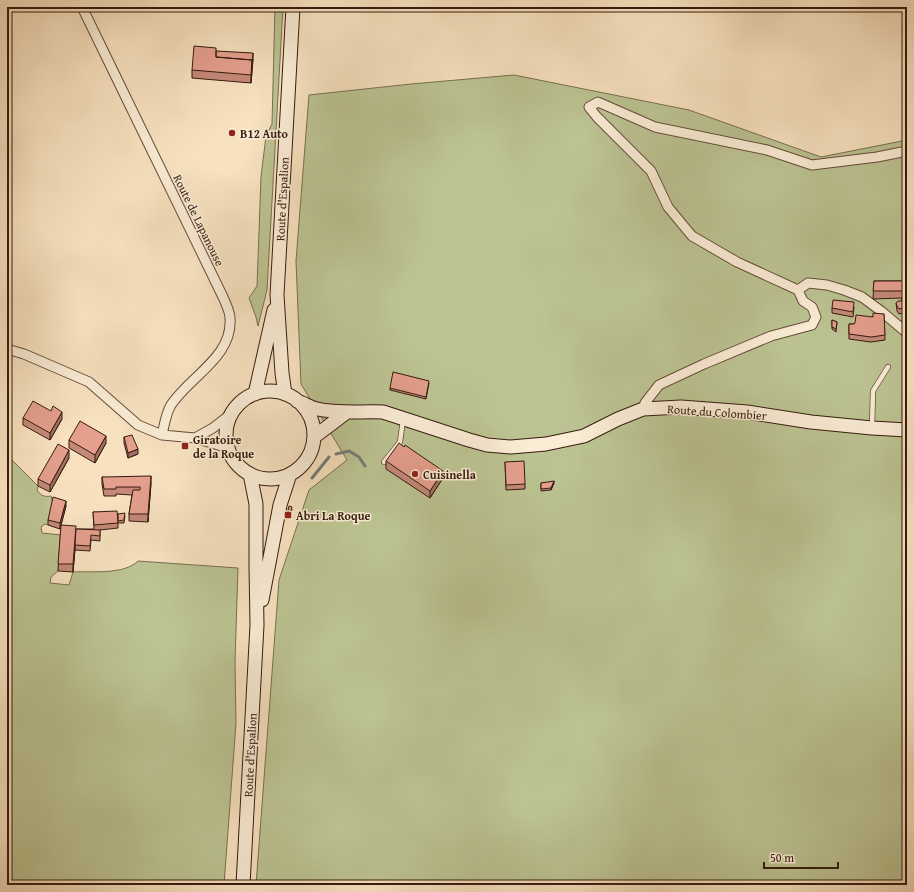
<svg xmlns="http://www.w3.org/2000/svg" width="914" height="892" viewBox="0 0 914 892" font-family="'Gentium Book Plus',serif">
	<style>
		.green { fill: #bcc392; stroke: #786f50 }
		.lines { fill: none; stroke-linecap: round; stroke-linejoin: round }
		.stream { stroke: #757c75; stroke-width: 3 }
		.lane-casing { stroke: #664c3b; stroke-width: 6 }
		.street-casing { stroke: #664c3b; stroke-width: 11 }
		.secondary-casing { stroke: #351b0f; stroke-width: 15 }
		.lane { stroke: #faecd5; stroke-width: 4.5 }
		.street { stroke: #faecd5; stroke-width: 9 }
		.secondary { stroke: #faecd5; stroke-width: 13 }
		.wall { fill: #c48979; stroke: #351b0f }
		.shaded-wall { fill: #a06f63; stroke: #351b0f }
		.building { fill: #e49f8d; stroke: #351b0f }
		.poi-dot { fill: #8f2418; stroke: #faecd5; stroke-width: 1.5 }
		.labels { text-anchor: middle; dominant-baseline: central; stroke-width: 3; stroke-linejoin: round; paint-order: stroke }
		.poi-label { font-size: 12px; font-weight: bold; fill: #351b0f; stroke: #faecd5; text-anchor: start }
		.street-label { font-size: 12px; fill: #351b0f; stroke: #faecd5 }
	</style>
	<rect width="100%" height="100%" fill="#f7e1bf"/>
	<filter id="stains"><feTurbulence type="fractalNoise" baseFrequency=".005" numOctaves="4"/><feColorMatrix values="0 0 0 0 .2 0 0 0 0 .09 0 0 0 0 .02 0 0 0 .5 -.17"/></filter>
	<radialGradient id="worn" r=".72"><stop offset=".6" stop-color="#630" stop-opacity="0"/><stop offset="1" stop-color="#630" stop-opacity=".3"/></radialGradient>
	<path class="green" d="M275,7h8l-16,283 -9,36 -2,-9 -7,-19 8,-12 4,-109 5,-41 6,-12z
		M514,75l175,35 132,47 86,-17v745h-651l23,-305 30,-90 38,-30 -46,-76 -5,-123 13,-166 102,-11z
		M7,455l31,31 -1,4c4,6 7,7 14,6l2,7 -5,22 -3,-1 -4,3 1,6 19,2 -3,36 -7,6 -1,6 19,2 4,-13c19,-1 51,3 65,-11l100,7 -3,94 1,61 -12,162h-217z"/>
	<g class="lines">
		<path class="stream" d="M336,454l13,-3 10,6 6,9
			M312,478l17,-21"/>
		<g class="lane-casing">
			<path id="lane" d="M872,427l1,-36 15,-24
				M384,462l16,-20 3,-22"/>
		</g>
		<g class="street-casing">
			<path id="street" d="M82,7l141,290c3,7 7,15 7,21 3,39 -40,58 -59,87 -5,8 -7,21 -9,30
				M798,290l10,-7 19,2 17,5 18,7 19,14 26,22
				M7,349l17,5 65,28 49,43 24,10 33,3 33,10
				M643,409l2,-6 14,-18 45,-21 67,-28 41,-11 4,-8 -4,-10 -9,-6 -5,-11 -61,-28 -45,-26 -24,-29 -17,-36 -54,-54 -8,-10 9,-5 57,25 112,23 45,15 65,-8 30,-6
				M195,438l18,-10 18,-14"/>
		</g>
		<g class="secondary-casing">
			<path id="secondary" d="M226 435a44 44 0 1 1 88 0a44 44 0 1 1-88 0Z
				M255,394l19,-84
				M285,394l-3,-21 -5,-78 16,-288
				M297,401c7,2 14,7 20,8 22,5 44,2 66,3l86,28 18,5 24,2 35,-3 38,-8 34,-17 25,-10 38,-2 66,5 64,10 61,6 35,2
				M314,437l33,-25
				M262,600l18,-95 10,-31
				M243,885l14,-260 -1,-59v-62l-6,-30"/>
		</g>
		<use href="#lane" class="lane"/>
		<use href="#street" class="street"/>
		<use href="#secondary" class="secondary"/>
	</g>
	<path class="wall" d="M216,51l37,8 -2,24 -59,-5v-8z
		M874,281h33v46h-2l-1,-14 -5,1 -2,-3 -1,-8 6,-2v-3l-29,1z
		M854,307l-1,10 -21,-4v-5z
		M884,314l1,26 -14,2 -22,-3v-15h5l19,-7z
		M832,320l5,2 -1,10 -4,-3z
		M429,383l-3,16 -36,-9v-2z
		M23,418l39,1 -12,21 -27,-15z
		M124,437l14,17 -10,4 -4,-15z
		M69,440l37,3 -11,20 -26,-15z
		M69,458l-19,34 -12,-6v-7z
		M386,461l57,17 -13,20 -44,-29z
		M505,462l20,22v5l-19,1z
		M102,477l49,6 -3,39 -19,-1v-7l3,-19 -16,-1v2h-12l-2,-12z
		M541,483h13l-3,7 -10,1z
		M66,506l-5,19 15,4h18l-1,-17 25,2 7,2 -1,7h-6v5l-18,2v11l-9,-1 -1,11 -15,-1v-1l-2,23 -15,-1 3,-45 -1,3 -12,-4v-5z
		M292,509l-1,4 -3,-1v-2z"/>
	<path class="shaded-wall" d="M253,53v6l-2,24v-8z
		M62,412v7l-12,21v-7z
		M106,436v7l-11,20v-8z
		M138,449v5l-10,4v-5z
		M69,450v8l-19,34v-7z
		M443,471v7l-13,20v-7z
		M151,476v7l-3,39v-8z
		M554,481v2l-3,7v-2z
		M66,501v5l-6,23v-6z
		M75,545v4l-2,23v-8z"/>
	<path class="building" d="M194,46l22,2v9l36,3 -1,15 -59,-5z
		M216,51l37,2 -1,10v-3l-36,-3z
		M874,281h33v10h-34z
		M902,298h5v9l-8,2 -2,-3 -1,-3 2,-2h4z
		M833,300l21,2 -1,10 -21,-4z
		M904,307h3v12h-2z
		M873,313l11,1 1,21 -14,2 -22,-3v-10h5l1,-1 1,-8 17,2z
		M832,320l5,2 -1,7 -4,-2z
		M393,372l36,9 -3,16 -36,-9z
		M33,401l18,10 2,-5 9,6 -12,21 -27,-15z
		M80,421l26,15 -11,19 -26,-15z
		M132,435l6,14 -10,4 -4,-16z
		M399,443l5,4 1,-2 38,26 -13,20 -44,-30z
		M58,444l11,6 -19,35 -12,-6z
		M524,461l1,23 -19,1 -1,-23z
		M151,476l-3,38h-19l4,-24h7v-3h-24v2h-12l-2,-12z
		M554,481l-3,7 -10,1v-6z
		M53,497l13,4 -6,22 -12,-3z
		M289,506l3,1 -1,4 -3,-1z
		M117,511l1,12 -24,2 -1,-13z
		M125,513l-1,7 -6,1v-7z
		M61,525l15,1 -3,38h-15z
		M76,529l24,1v6l-9,-1 -1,11 -15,-1z"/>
	<g class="poi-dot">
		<circle cx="232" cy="133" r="4"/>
		<rect x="181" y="442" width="8" height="8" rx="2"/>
		<circle cx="415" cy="474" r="4"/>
		<rect x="284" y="511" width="8" height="8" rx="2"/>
	</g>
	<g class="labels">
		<g class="poi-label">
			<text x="240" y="133">B12 Auto</text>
			<text x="193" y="439">Giratoire<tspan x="193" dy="14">de la Roque</tspan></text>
			<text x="423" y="474">Cuisinella</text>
			<text x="296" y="515">Abri La Roque</text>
		</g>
		<g class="street-label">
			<text transform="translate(282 199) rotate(-87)">Route d'Espalion</text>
			<text transform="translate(199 220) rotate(64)">Route de Lapanouse</text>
			<text transform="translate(717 412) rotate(4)">Route du Colombier</text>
			<text transform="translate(250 755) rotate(-87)">Route d'Espalion</text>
		</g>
	</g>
	<rect width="914" height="892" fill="none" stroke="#f7e1bf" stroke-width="24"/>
	<rect x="8" y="8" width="898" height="876" fill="none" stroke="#351b0f" stroke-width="2"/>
	<rect x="12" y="12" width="890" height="868" fill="none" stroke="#351b0f"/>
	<path d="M764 862v6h74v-6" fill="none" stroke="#351b0f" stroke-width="2"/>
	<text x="770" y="862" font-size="12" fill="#351b0f" stroke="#faecd5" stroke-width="3" paint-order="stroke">50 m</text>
	<rect width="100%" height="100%" filter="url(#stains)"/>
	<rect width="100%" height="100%" fill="url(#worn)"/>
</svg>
